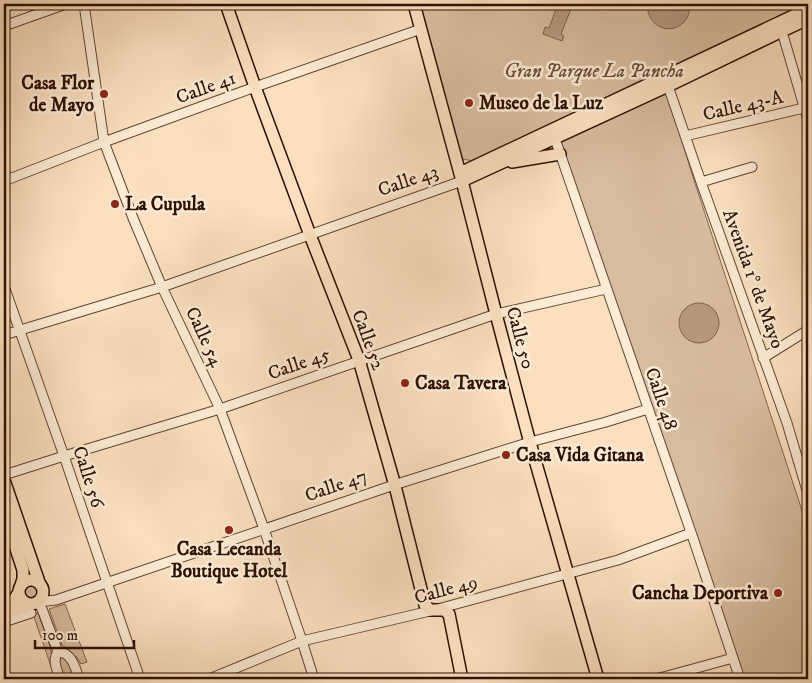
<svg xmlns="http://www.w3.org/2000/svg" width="812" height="683" viewBox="0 0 812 683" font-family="'IM FELL DW Pica',serif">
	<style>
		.green { fill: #d7bd9f; stroke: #826650 }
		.water { fill: #b5997e; stroke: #7f624c }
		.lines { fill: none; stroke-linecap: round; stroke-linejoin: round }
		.minor-casing { stroke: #614430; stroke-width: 11 }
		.major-casing { stroke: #2e1000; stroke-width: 14 }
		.minor { stroke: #fcebd5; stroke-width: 9 }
		.major { stroke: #fae0bf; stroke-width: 11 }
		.poi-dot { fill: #8f2418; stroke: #fcebd5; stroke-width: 2 }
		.labels { text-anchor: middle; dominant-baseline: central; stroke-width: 5; stroke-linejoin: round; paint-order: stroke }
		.park-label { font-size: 19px; font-style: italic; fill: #694d38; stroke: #fcebd5 }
		.poi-label { font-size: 19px; font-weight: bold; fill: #2e1000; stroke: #fcebd5; text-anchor: start }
		.street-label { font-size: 19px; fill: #2e1000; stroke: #fcebd5 }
	</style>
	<rect width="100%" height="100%" fill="#fae0bf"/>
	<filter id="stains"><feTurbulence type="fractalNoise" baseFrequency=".004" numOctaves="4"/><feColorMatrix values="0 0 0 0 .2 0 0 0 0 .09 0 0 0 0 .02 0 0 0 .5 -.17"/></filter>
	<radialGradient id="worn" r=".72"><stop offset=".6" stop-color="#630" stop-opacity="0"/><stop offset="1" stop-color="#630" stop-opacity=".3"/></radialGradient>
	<path class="green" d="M418,4h390l-147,70 32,103 115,352v150h-63l-193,-554 -79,36 -11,-2z
		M22 592a9 9 0 1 1 18 0a9 9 0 1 1-18 0Z
		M65,604l22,58 -6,2 -5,-8 -2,1 -3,-5 -9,-7 -13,-36z
		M38,613l12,33 5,32 -22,-64z
		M62,657l5,2 8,20h-12l-4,-19z"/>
	<path class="water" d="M558,4h15l-12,30 3,2 -2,5 -19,-7 2,-7 4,1z
		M647,4h43c1,32 -42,34 -43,0z
		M679 323a20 20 0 1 1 40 0a20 20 0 1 1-40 0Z"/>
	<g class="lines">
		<g class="minor-casing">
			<path id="minor" d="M84,4l20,138 29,76 29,69 58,122 43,117 39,115 12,38
				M780,25l28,95
				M4,26l62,-22
				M666,80l35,102 86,241 21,71
				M553,133l140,405 47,141
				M685,136l123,-29
				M4,181l100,-39 151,-55 166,-58
				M701,182l51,-15
				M4,286l60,170 76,223
				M4,335l158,-48 300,-106
				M763,358l45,-28
				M4,475l60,-19 156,-47 276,-95 110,-25
				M38,602l18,-2 338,-115 136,-43 76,-20 42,-13
				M38,603l4,6 16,43c-6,8 -1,18 2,27
				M4,622l27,-9
				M58,652c13,-1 18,17 21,27
				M209,679l93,-38 132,-31 184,-50 73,-27
				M656,679l77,-21"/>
		</g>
		<g class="major-casing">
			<path id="major" d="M226,4l29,83 55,148 49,125 35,122 31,123 5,5h14l5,4 13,65
				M414,4l48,177 34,133 33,125 69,240
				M512,162l48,-8
				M460,173l348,-164
				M462,181l206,-95 114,-55 26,-12
				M4,480l35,102
				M4,512l19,58v9l-2,6
				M19 592a12 12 0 1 1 24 0a12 12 0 1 1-24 0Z
				M4,606l8,-3 7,-11
				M4,615l27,-11"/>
		</g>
		<use href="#minor" class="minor"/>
		<use href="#major" class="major"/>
	</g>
	<g class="poi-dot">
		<circle cx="104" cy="94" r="5"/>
		<circle cx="469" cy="103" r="5"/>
		<circle cx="115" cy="204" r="5"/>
		<circle cx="405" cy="383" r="5"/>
		<circle cx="506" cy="455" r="5"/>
		<circle cx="229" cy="530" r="5"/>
		<circle cx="778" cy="593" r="5"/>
	</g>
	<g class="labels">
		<g class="park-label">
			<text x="594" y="71">Gran Parque La Pancha</text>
		</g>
		<g class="poi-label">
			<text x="94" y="83" text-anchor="end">Casa Flor<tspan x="94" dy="22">de Mayo</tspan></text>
			<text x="479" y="103">Museo de la Luz</text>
			<text x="125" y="204">La Cupula</text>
			<text x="415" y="383">Casa Tavera</text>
			<text x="516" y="455">Casa Vida Gitana</text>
			<text x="229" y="549" text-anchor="middle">Casa Lecanda<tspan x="229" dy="22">Boutique Hotel</tspan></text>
			<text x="768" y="593" text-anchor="end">Cancha Deportiva</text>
		</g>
		<g class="street-label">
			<text transform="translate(206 88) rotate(-20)">Calle 41</text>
			<text transform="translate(743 106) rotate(-13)">Calle 43-A</text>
			<text transform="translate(408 181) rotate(-19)">Calle 43</text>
			<text transform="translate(753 279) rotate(70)">Avenida 1° de Mayo</text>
			<text transform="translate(204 337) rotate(65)">Calle 54</text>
			<text transform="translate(520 338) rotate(75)">Calle 50</text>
			<text transform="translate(368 340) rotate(70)">Calle 52</text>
			<text transform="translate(299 364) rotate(-19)">Calle 45</text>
			<text transform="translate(661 399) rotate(71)">Calle 48</text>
			<text transform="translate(88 477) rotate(72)">Calle 56</text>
			<text transform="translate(336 486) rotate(-19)">Calle 47</text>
			<text transform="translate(446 590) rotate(-15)">Calle 49</text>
		</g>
	</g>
	<rect width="812" height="683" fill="none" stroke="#fae0bf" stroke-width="20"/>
	<rect x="5" y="5" width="802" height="673" fill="none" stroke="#2e1000" stroke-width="2.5"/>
	<rect x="10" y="10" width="792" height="663" fill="none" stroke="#2e1000"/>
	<path d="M35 640v8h99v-8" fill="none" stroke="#2e1000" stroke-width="2.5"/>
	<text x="42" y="640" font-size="15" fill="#2e1000" stroke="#fcebd5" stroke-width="4" paint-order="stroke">100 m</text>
	<rect width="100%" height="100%" filter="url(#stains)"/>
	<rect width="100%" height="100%" fill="url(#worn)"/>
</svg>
